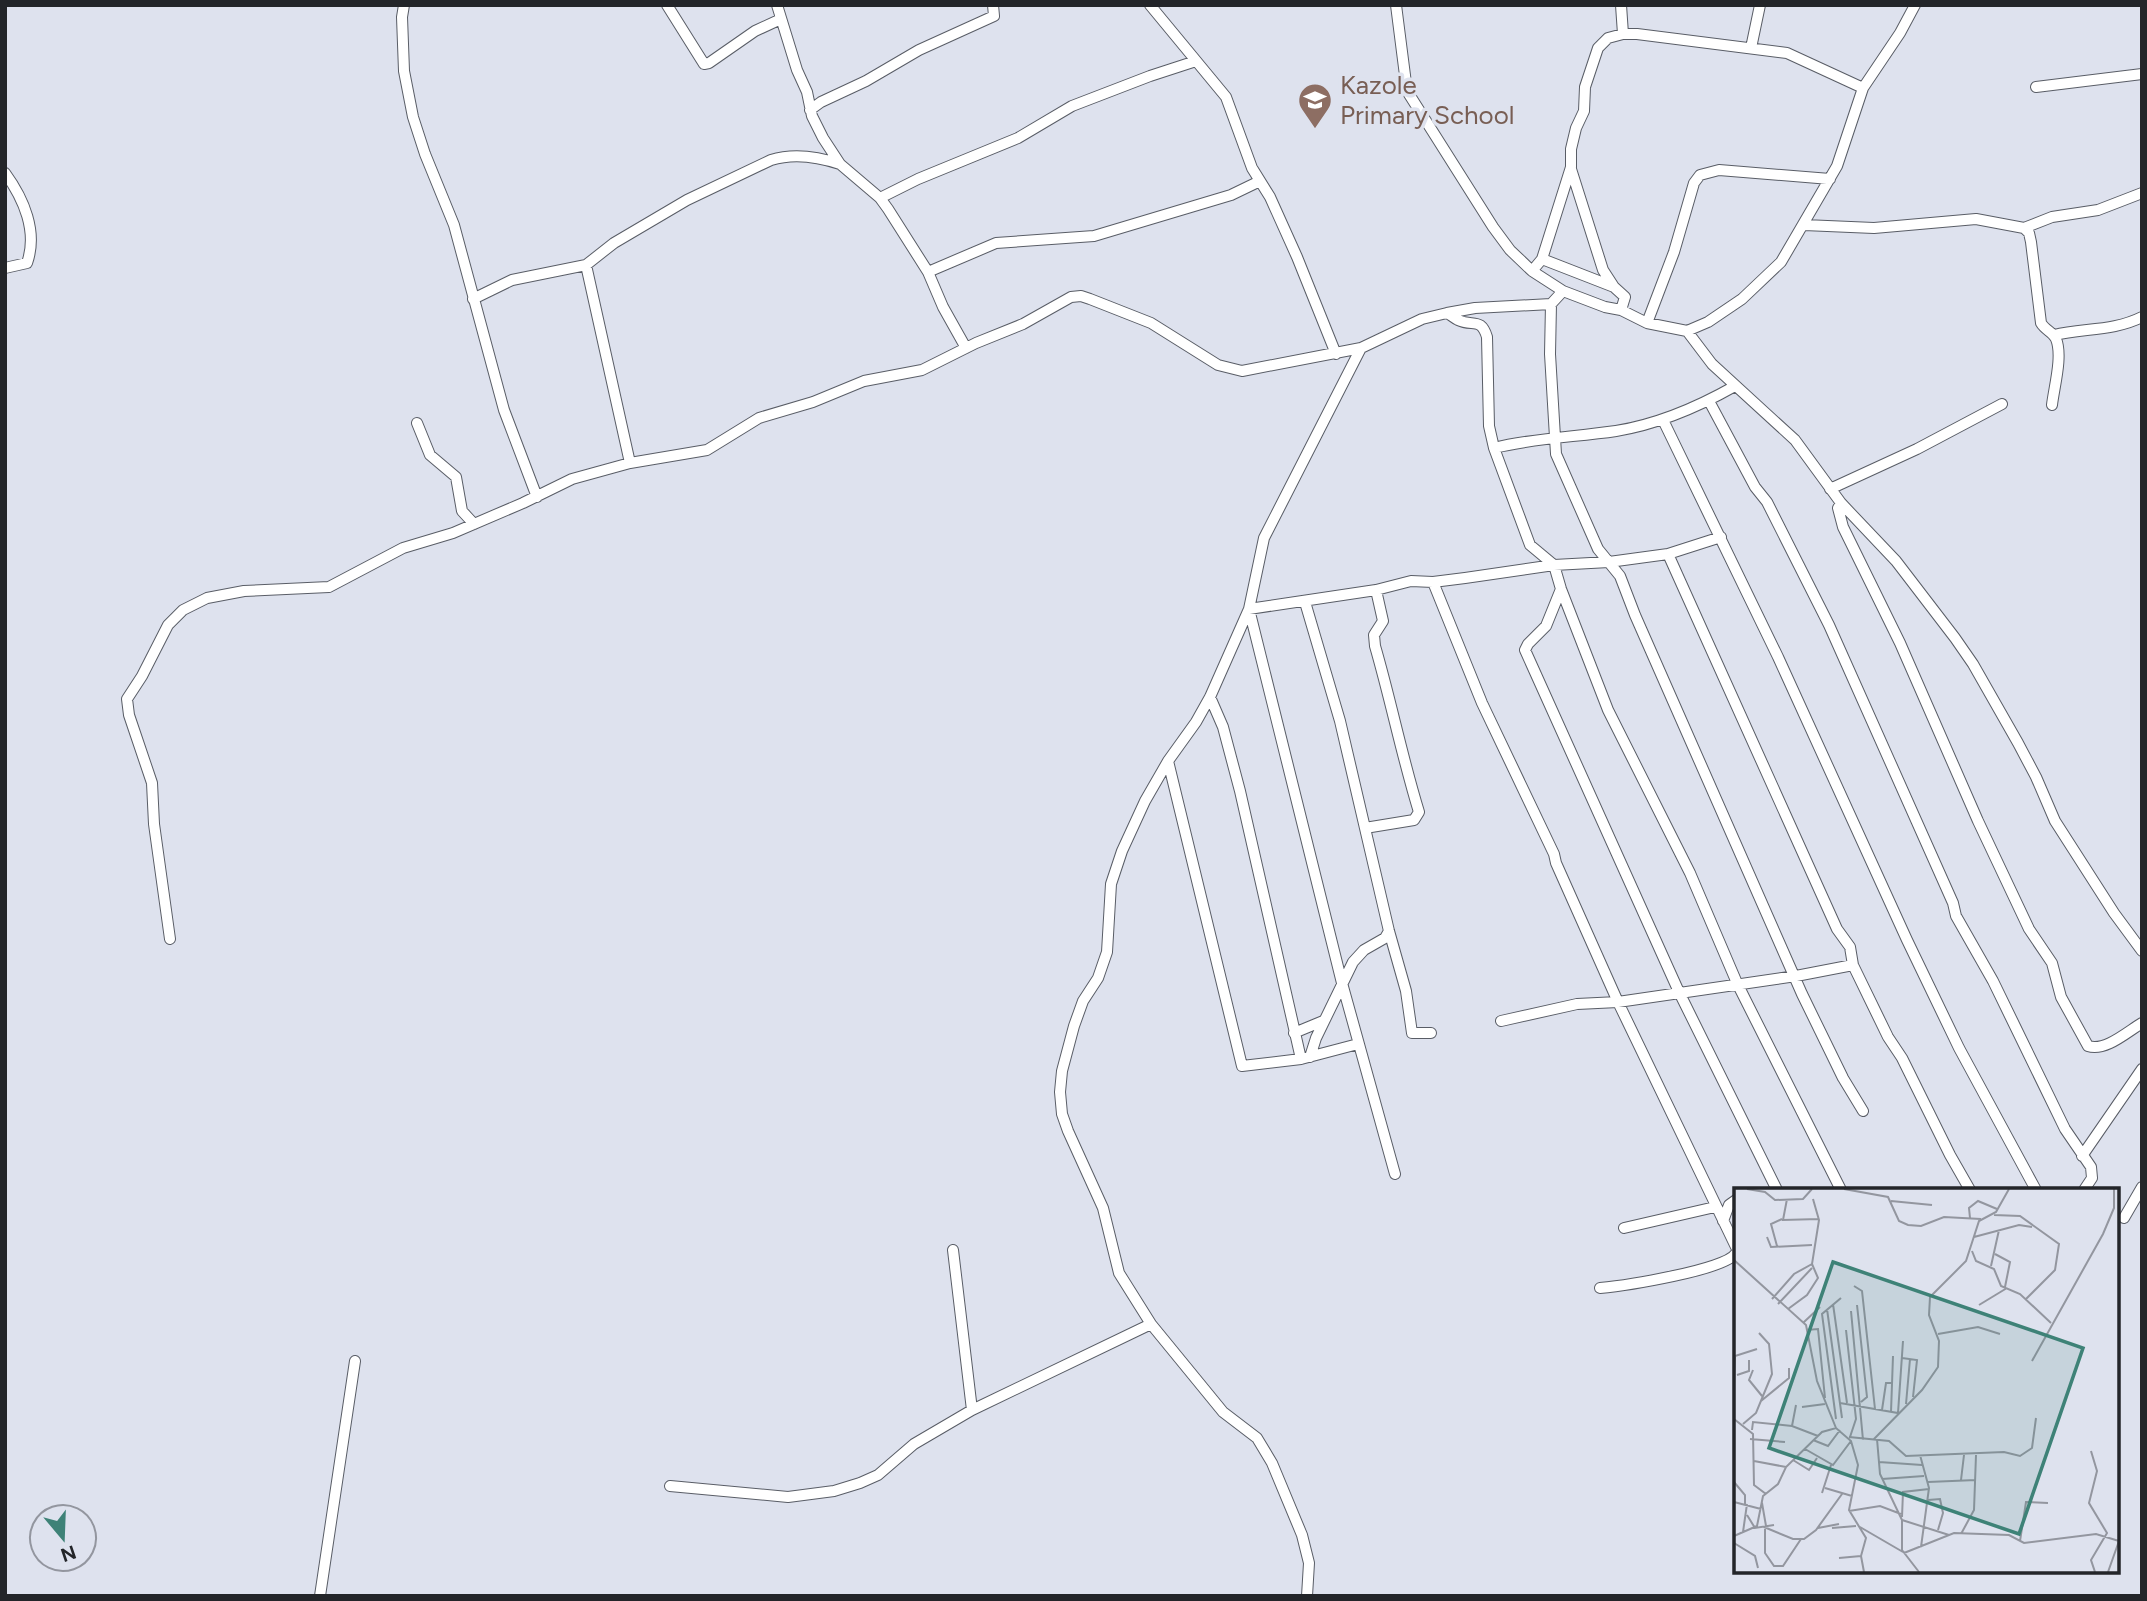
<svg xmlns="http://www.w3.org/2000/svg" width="2147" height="1601" viewBox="0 0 2147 1601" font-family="Figtree,sans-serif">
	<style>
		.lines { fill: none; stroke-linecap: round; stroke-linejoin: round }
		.minor-casing { stroke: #595d66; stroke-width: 12 }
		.minor { stroke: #fff; stroke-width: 10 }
		.labels { text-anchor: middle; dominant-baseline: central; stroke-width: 7; stroke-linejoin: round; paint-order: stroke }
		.education-label { font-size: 26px; fill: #785e54; stroke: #dee2ee; text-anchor: start }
		.inset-road { fill: none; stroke: #93969f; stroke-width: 2 }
		.view { fill: #3e8277; fill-opacity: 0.15; stroke: #3e8277; stroke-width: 3.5 }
		.inset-edge { fill: none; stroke: #232529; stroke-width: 3.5 }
	</style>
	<rect width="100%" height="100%" fill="#dee2ee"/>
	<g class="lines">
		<g class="minor-casing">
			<path id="minor" d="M404,5l-2,12 2,54 9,46 12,37 29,71 50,185 33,87
				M667,5l37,59 5,-1 46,-32 26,-12
				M777,5l20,65 10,22 5,24 11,22 17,26 40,34 8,11 40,63 15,35 23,41
				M1150,5l76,92 26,71 18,29 27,60 39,97
				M1396,5l11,86 86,136 17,23 22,21 31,20 42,16 16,3 26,13 40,8 21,-9 34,-23 39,-37 56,-96 26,-78 37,-55 15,-28
				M1621,5l2,29
				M1751,48l9,-43
				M2036,87l106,-13
				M810,110l11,-8 45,-21 53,-31 75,-34 -1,-11
				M1571,169l32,101 11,17
				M5,173c19,26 33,59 22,90l-22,5
				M880,198l38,-19 100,-41 54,-32 78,-30 46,-15
				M1804,225l70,3 102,-9 48,9 28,-11 46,-7 44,-17
				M2024,228l5,5 2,9 10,81c4,7 12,9 15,16 7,17 -2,48 -4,66
				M1542,259l72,28 11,10 -4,13
				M586,265l44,198
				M1532,271l10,-12 29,-92v-18l5,-21 8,-17 1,-24 13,-39 10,-10 15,-4h14l150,19 76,35
				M928,272l68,-29 98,-7 137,-41 29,-14
				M473,299l39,-19 74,-15 28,-22 73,-43 84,-40c22,-7 48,-3 69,4
				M1551,304l-1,50 6,100 42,95 22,27 15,39 167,379 41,84 20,33
				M1447,313c4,2 7,5 11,7 15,7 23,-3 29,17l2,89 5,22 36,97 24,20 7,24 47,121 82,163 47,110 104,207
				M1647,323l27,-71 20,-69 6,-8 19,-5 111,9
				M1687,331l25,33 83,76 46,63 55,58 59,77 18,26 45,79 18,34 19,44 59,92 28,38
				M2054,335c30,-7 60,-4 88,-18
				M1709,401l46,86 12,15 62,123 124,278 3,13 37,65 72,148 26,38 1,11 -8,12
				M1663,420l115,237 129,283 52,108 77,142
				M417,423l13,32 26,22 6,34 12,13
				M1494,448c40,-10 81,-11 122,-17 43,-7 82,-24 119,-45
				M1830,489l87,-40 85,-45
				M1841,503l-3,5 5,19 57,116 78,178 51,108 23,34 9,34 27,49c17,6 39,-14 54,-23
				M1668,554l169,375 13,18 3,18 35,72 14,21 48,97 20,35
				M1433,582l49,121 72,151 2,9 62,139 118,245
				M1561,589l-15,37 -18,18 -3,6 154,342 98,198
				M1305,602l35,119 49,210 17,60 6,42h19
				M1210,697l13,30 17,64 61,268
				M1168,761l74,305 59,-7 57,-15
				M1365,828l49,-8 5,-8c-17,-55 -28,-111 -44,-166l-1,-11 9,-14 -7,-31
				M170,939l-16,-115 -2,-41 -23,-68 -2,-16 15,-23 26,-51 15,-15 24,-12 37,-7 85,-4 74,-39 50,-15 70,-30 49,-24 58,-16 77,-13 52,-32 54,-16 51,-21 58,-11 54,-27 47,-19 48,-27 10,-1 9,3 61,24 67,42 24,6 119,-23 61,-29 25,-6 28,-5 76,-4 12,-13
				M1501,1021l76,-17 41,-2 178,-26 57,-11
				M1294,1033l29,-12
				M1310,1057l6,-19 37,-76 11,-12 21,-12 4,-7
				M2082,1156l60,-87
				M1395,1174l-53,-191 -93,-374 127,-19 35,-9 22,1 32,-4 89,-13 55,-3 59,-8 53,-17
				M2124,1218l18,-31
				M1723,1221l6,-16 7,-5
				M1624,1228l91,-21
				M953,1250l19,160
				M1600,1288c22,-2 127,-18 136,-35
				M670,1486l118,11 46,-6 26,-8 18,-8 36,-31 58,-34 179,-86
				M320,1596l35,-235
				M1307,1596l2,-33 -7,-28 -30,-72 -15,-25 -34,-26 -72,-88 -32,-51 -16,-65 -35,-77 -6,-17 -2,-22 2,-21 12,-45 9,-25 15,-23 9,-26 4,-68 11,-33 23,-50 23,-40 28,-39 14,-25 39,-88 15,-71 97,-190"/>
		</g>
		<use href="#minor" class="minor"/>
	</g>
	<defs>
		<g id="school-pin" transform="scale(1.75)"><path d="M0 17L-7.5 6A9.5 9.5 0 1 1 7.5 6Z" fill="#8d6e63" stroke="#dee2ee"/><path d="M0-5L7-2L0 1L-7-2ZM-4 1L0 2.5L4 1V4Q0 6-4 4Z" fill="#fff"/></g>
	</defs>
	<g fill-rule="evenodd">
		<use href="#school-pin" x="1315" y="100"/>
	</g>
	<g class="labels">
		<g class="education-label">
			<text x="1340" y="85">Kazole<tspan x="1340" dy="30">Primary School</tspan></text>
		</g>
	</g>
	<g transform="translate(1734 1188)">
		<rect width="385" height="385" fill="#dee2ee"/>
		<path class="inset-road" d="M13,1l18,3 10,8 28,-1 9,-10M110,1l44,8 11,24 9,4 13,1 23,-9 37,2M53,11l-4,21 36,-1M157,13l41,4M260,27l26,1 39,28 -4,26 -29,29M236,30l-1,-10 9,-7 19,8M33,49l4,10 41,-2M240,49l45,-12 13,2M43,58l-6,-22 11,-5M238,63l4,10 18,8 7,17 19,8 31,29M261,66l15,8 -5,25M0,72l72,65 11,56 19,47M257,78l8,-36M120,98l8,5 13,118M38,111l22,-25 18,-10M44,116l34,-36M99,116l14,99M123,117l10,92 -6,5M245,117l28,-17M54,121l19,-14 11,-17 -6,-14 7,-44 -6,-21M93,121l15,109M117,123l12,129M70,134l16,-15M72,142l12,-1 7,69M112,142l10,89 -6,18M204,146l40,-7 22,7M168,170l15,2 -4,37M298,173l71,-127 11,-26v-19M19,182l-4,10 13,16M3,187l12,-4v-11M0,196l1,-28 22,-7M27,213l28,-23v-10M106,215l58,10 5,-72M172,216l4,-45M68,219l23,-3M148,222l4,-27h7M157,224l2,-56M0,231l19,15 1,51 12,9M102,231l-14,-105 19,-16M9,236l13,-11 16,-39 -3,-30 -10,-11M58,238l4,-21M18,242l1,-8 39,4 26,10M115,249l40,4 17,15 98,-4 16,4 12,-8 4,-30M16,251l35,3M140,251l48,-49 16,-23 1,-26 -10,-26 1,-18 36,-36 13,-40 17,-9 13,-23M143,251l3,35 22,46v30l17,22M79,252l15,6 12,-16M71,261l28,16 18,-24M357,263l6,20 -8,32 18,30 -16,27 4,12M186,267l9,33 -8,59M59,272l16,10 8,-12M20,273l32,6M145,274l43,3M148,291l42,-3M227,292l3,-25M0,294l11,13v9M194,294l48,-2M91,300l27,8M88,305l9,-28M194,312l12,-1 3,14 -5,17M0,314l27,7M28,315l4,23M115,323l31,-5 21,8M13,327l8,13 19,-3M168,329l1,-25 26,-3M168,332l47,15M30,339l29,12h11l12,-9 26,-36M126,339l43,25M84,340l21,-4M98,340l24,-2M31,341v24l9,13h9l18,-27M9,344l4,-28M227,346l13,-24 2,-55M0,348l23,-10 6,-30 15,-12 8,-17 36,-35 14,-4 15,13 7,24 -9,45 17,28 -5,18 3,16M286,353l6,-39 22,1M0,355l21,13 3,12M170,365l50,-20 55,2 15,8 72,-9 23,7M105,370l22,-2M374,384l11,-31"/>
		<path class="view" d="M99,74l250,86 -64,186 -250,-86z"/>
		<rect width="385" height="385" class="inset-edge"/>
	</g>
	<rect width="2147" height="1601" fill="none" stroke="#232529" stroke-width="14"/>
	<g transform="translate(63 1538) rotate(161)"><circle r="33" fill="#dee2ee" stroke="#93969f" stroke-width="2"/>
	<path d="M0-5L12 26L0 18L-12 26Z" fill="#3e8277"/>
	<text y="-10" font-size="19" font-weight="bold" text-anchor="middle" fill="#232529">N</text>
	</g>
</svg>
